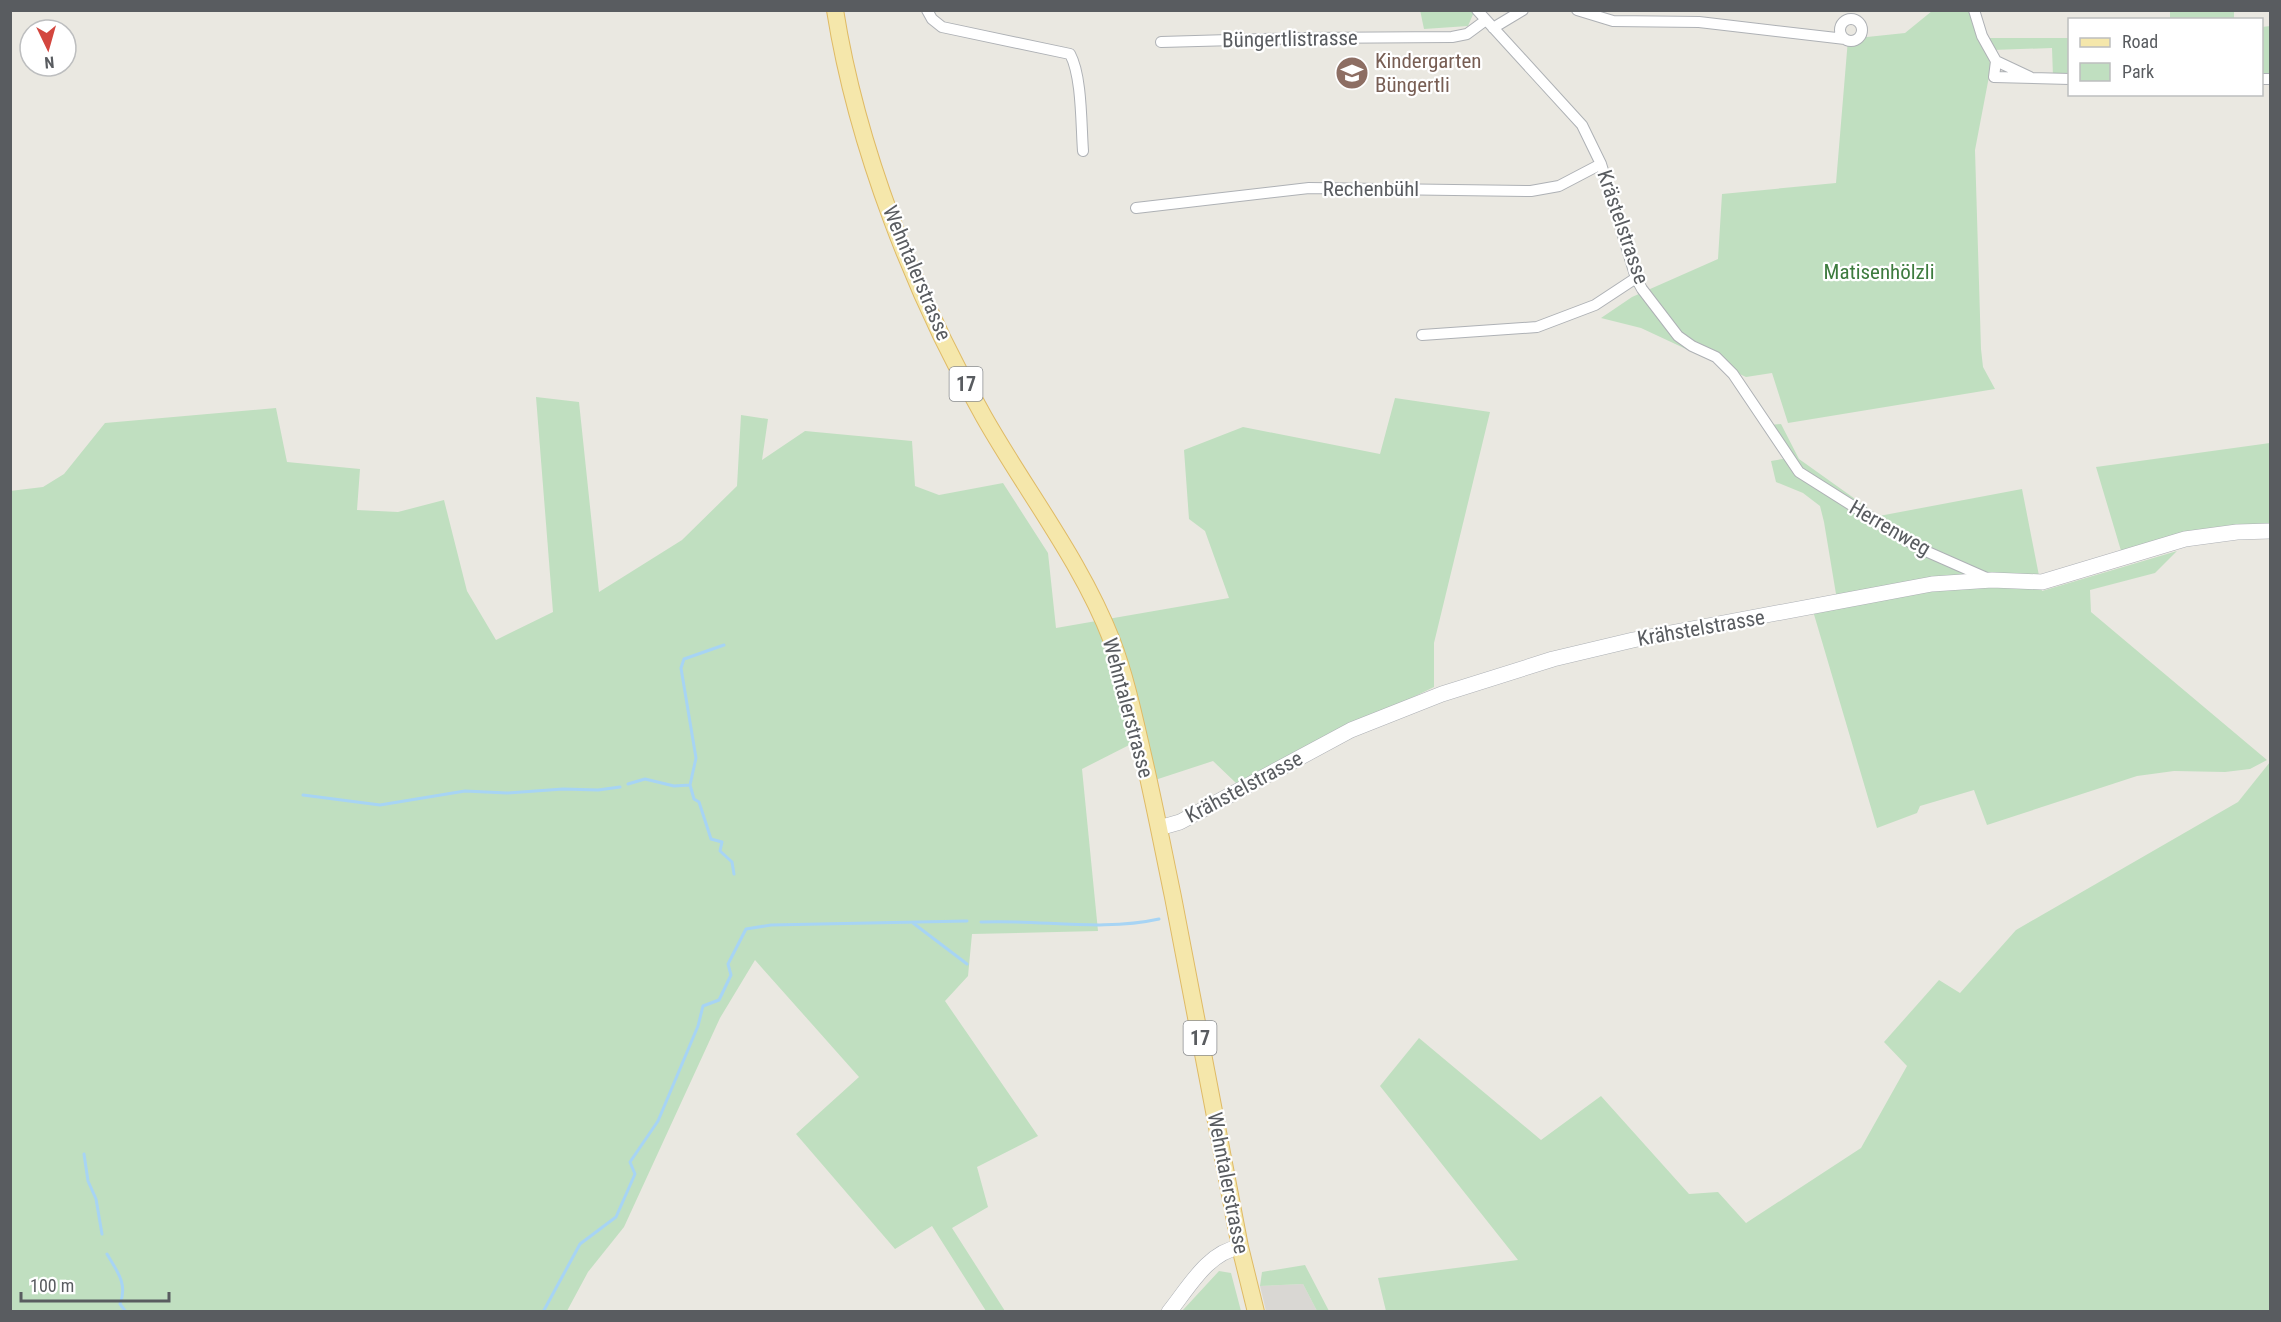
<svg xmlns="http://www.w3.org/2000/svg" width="2281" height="1322" viewBox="0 0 2281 1322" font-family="'Roboto Condensed',sans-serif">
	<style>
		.industrial { fill: #d9d7d3 }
		.green { fill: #c0dfc0 }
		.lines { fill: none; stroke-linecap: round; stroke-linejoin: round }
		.stream { stroke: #a7d4f4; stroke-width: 3 }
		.street-casing { stroke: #aeb1b5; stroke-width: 12 }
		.secondary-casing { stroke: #adb0b5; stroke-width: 16 }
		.primary-casing { stroke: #dfba65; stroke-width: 18 }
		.street { stroke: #fff; stroke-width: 10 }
		.secondary { stroke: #fff; stroke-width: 15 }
		.primary { stroke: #f5e7ab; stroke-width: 16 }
		.labels { text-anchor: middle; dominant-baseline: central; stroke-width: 4.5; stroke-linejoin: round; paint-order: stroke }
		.shield { fill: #fff; stroke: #8b8d90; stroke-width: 1.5 }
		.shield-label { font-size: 20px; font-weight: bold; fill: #595c60 }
		.street-label { font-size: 21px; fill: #595c60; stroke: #fff }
		.education-label { font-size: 21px; fill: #785e54; stroke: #fff; text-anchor: start }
		.park-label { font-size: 21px; fill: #3d7b3e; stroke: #fff }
	</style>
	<rect width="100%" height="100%" fill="#eae8e1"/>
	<path class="industrial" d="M1303,1284l14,27h-51l-6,-25z"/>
	<path class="green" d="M1420,10h52l2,2 -6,14 -44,3z
		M1932,11h41l18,55 -16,84 6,199 2,18 12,22 -207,34 -16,-50 -26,4 -105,-49 -40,-10 31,-21 86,-38 4,-65 114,-11 12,-144 57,-6z
		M2170,11h64v8h-64z
		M2270,26v49h-8v-48z
		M1988,38h81v39h-16l-1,-29 -59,2z
		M536,397l43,5 20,190 83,-52 55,-54 4,-71 27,4 -6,41 43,-29 107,10 3,45 24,9 64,-12 45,70 8,75 173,-30 -24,-67 -16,-12 -5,-69 59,-23 137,27 15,-56 95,14 -56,231v44l-198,96 -23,-22 -58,19 -12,-42 -61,31 16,162 -126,3 -4,42 -23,25 93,135 -61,31 11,40 -36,21 53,83h-19l-54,-85 -37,23 -99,-115 63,-57 -104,-117 -35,58 -96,209 -36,45 -21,39h-556l-1,-820 33,-4 21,-13 41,-51 171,-15 11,54 73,7 -3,41 41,2 46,-12 23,91 29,49 57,-28z
		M1781,424l18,35 80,57 143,-27 20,102 135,-40 -22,22 -65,17 1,22 176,148 -17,9 -25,3 -51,-1 -37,5 -150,49 -13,-35 -54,16 -3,7 -40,15 -64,-217 25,-5 -14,-84 -4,-16 -17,-13 -27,-11 -5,-21 17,-3 -18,-33z
		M2270,443v86l-148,25 -26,-87z
		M2270,762v549h-884l-8,-33 140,-18 -138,-174 39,-48 122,102 60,-44 88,98 29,-2 28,31 115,-75 46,-82 -23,-24 55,-62 21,13 56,-63 222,-128z
		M1305,1265l24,46h-12l-14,-27 -43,2 2,-14z
		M1219,1271l12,2 10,38h-59z"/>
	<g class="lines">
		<path class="stream" d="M724,645l-40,14 -3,9 15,90 -6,27 4,14 5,3 12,37 11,3 -2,9 12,11 2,12
			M628,784l17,-5 29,7 16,-1
			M303,795l77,10 85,-14 42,2 56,-4 35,1 22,-3
			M981,922c59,-3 120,10 178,-3
			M913,923l54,41
			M84,1154l4,27 8,18 6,35
			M107,1254c10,17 21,30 13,50l6,8
			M543,1312l37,-68 36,-27 19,-43 -5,-12 28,-41 40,-95 5,-20 16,-6 12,-25 -3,-11 18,-35 25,-4 196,-4"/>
		<g class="street-casing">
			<path id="street" d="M927,10l5,9 10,8 128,27c12,22 11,70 13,97
				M1477,10l105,115 19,39 35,114 6,11 36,47 14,10 24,11 17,17 66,98 122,77 68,30
				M1577,10l36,11 86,1 146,17
				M1974,10l8,26 14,25 -2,16 76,2
				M1840 30a11 11 0 1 1 22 0a11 11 0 1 1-22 0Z
				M1493,28l30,-18
				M1161,42l142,-4 149,-1 15,-3 19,-14
				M1996,61l34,16
				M2262,79h8
				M1136,208l173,-20 222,3 28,-5 42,-22
				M1422,335l115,-8 58,-22 41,-27"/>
		</g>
		<g class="secondary-casing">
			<path id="secondary" d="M1159,828l21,-6 171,-92 91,-36 111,-35 80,-19 299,-56 60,-4 50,2 143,-43 52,-7 33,-1
				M1169,1312c20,-25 39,-60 71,-65"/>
		</g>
		<g class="primary-casing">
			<path id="primary" d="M835,10c22,138 80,286 149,407 42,74 97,144 128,224 14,37 22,75 31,114 11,47 20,94 30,142 22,117 45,233 67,350l16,65"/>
		</g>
		<use href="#street" class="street"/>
		<use href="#secondary" class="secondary"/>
		<use href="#primary" class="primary"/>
	</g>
	<defs>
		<g id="school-disc" transform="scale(1.725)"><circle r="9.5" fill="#8d6e63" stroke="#fff"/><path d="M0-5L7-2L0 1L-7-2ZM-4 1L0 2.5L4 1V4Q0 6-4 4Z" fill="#fff"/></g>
	</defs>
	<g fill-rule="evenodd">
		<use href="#school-disc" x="1352" y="73"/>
	</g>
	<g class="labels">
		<g class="shield">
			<rect x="949.5" y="367" width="33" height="34" rx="4.5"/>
			<rect x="1183.5" y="1021" width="33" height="34" rx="4.5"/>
		</g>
		<g class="shield-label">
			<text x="966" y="384">17</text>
			<text x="1200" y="1038">17</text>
		</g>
		<g class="street-label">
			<text transform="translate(1290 39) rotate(-1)">Büngertlistrasse</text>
			<text x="1371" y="189">Rechenbühl</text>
			<text transform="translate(1623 227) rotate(71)">Krästelstrasse</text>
			<text transform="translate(917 273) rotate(67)">Wehntalerstrasse</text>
			<text transform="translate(1890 528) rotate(30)">Herrenweg</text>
			<text transform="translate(1701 628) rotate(-10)">Krähstelstrasse</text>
			<text transform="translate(1128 708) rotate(75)">Wehntalerstrasse</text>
			<text transform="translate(1244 787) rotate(-28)">Krähstelstrasse</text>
			<text transform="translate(1228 1183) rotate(79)">Wehntalerstrasse</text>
		</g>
		<g class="education-label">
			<text x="1375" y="61">Kindergarten<tspan x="1375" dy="24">Büngertli</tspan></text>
		</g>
		<g class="park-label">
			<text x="1879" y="272">Matisenhölzli</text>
		</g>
	</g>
	<rect width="2281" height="1322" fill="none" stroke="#595c60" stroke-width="24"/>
	<rect x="2068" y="18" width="195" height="78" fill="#ffffff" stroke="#bdbebf" stroke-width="1.5"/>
	<rect x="2080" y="38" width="30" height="9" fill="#f5e7ab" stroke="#bdbebf" stroke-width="1.5"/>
	<text x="2122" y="48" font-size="18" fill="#595c60">Road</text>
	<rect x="2080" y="63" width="30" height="18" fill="#c0dfc0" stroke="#bdbebf" stroke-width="1.5"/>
	<text x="2122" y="78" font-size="18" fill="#595c60">Park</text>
	<g transform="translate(48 48) rotate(175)"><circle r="28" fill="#ffffff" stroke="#bdbebf" stroke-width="1.5"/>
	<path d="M0-4.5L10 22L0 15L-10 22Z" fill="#d3463e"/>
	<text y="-9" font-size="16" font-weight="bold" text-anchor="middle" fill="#595c60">N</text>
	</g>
	<path d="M21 1292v9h148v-9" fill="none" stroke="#595c60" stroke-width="3"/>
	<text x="30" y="1292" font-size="18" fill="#595c60" stroke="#ffffff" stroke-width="4.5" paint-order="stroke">100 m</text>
</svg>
